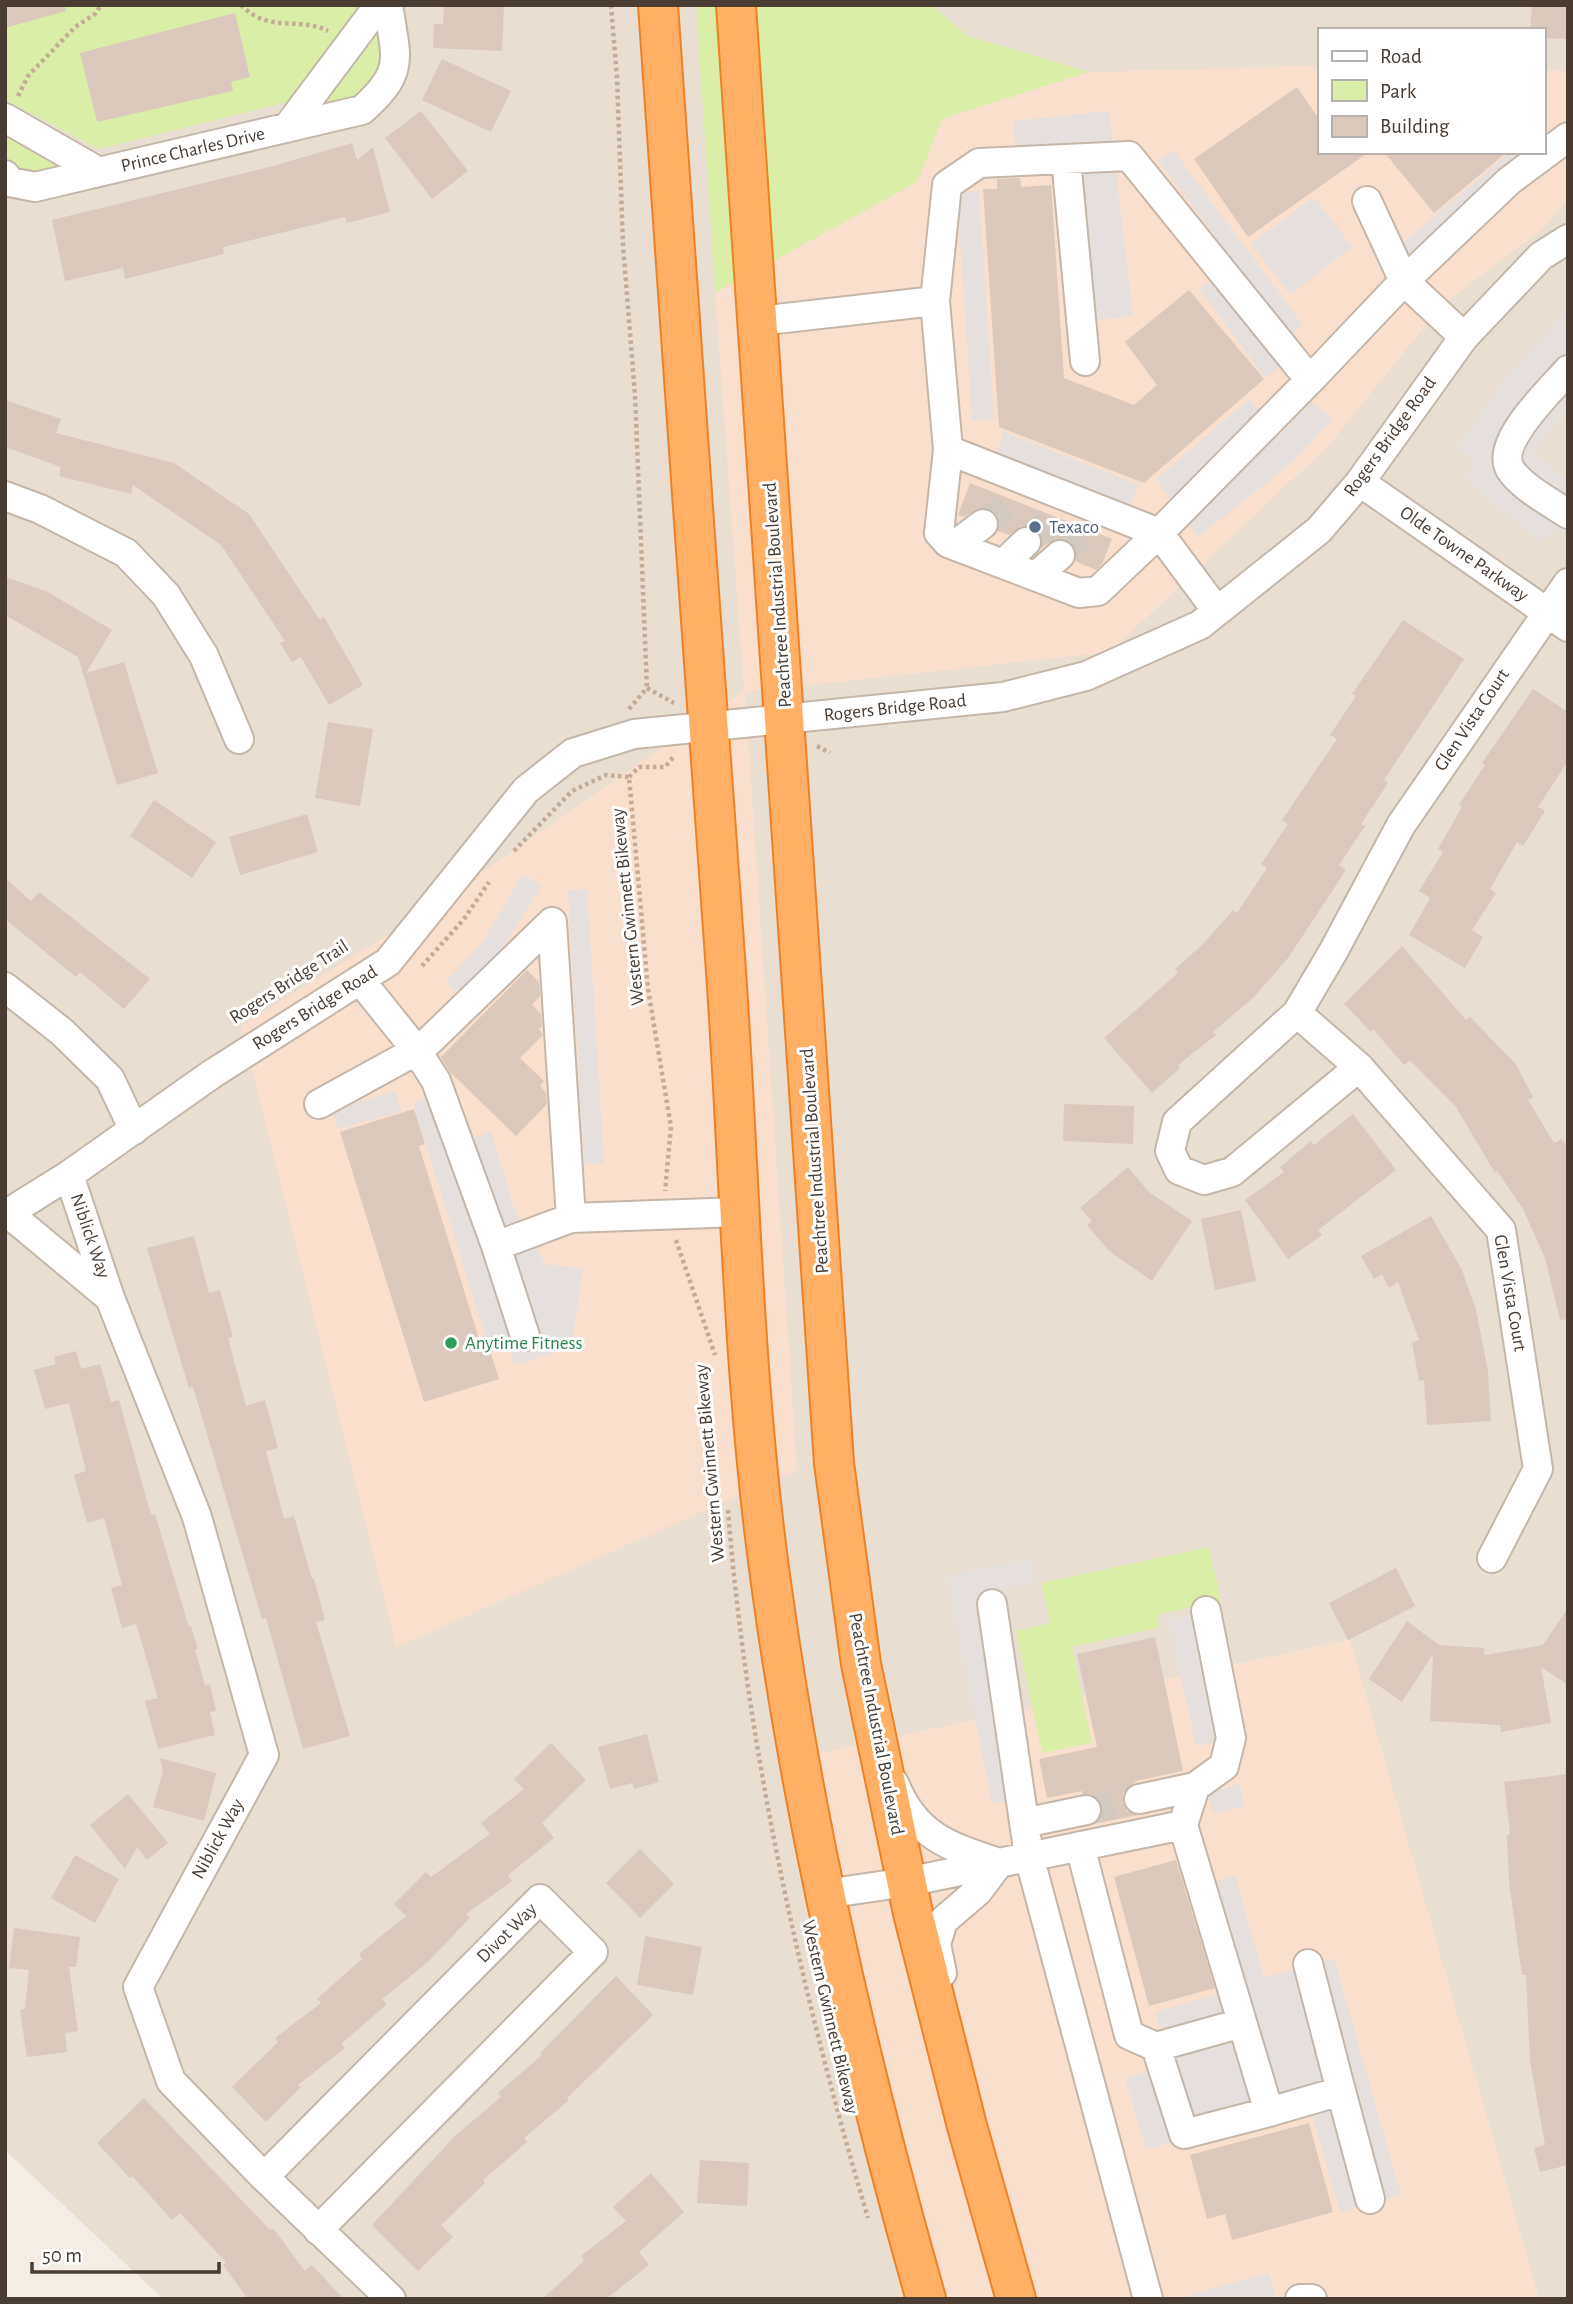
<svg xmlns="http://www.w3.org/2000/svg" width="1573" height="2304" viewBox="0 0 1573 2304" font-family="'Alegreya Sans',sans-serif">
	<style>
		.residential { fill: #e9ded2; fill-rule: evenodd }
		.commercial { fill: #f9dfcd }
		.green { fill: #dbeea8 }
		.parking { fill: #e5e0de }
		.building { fill: #dac9bc }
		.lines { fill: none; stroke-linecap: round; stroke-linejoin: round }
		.minor-tunnel { stroke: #d2cac1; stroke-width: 28; stroke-dasharray: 28 14; stroke-linecap: butt }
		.minor-casing { stroke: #c4b6a9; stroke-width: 32 }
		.highway-casing { stroke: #f08023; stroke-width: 42 }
		.path { stroke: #c5ac96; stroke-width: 4.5; stroke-dasharray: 3.5 3.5; stroke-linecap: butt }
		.minor { stroke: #fff; stroke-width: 28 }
		.highway { stroke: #ffb065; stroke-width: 38 }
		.service-dot { fill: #5c6f8a; stroke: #fff; stroke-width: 2.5 }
		.leisure-dot { fill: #2e9e5b; stroke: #fff; stroke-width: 2.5 }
		.labels { text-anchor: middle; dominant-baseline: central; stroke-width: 6; stroke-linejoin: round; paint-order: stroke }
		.street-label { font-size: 19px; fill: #483c33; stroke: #fff }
		.service-label { font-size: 19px; fill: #4e5e75; stroke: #fff; text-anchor: start }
		.leisure-label { font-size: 19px; fill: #27864d; stroke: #fff; text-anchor: start }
	</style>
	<rect width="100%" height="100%" fill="#f4ede5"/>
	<path class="residential" d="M5,5h1563v2294h-29l-190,-659 -528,113 80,546h-738l-158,-149zM1319,30h224v122h-224zM745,692l-349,955 27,-734z"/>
	<path class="commercial" d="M1319,66v86h224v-82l25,1v129l-29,32 -98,74 -110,137 -221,209 -365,40 52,778 -401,177 -155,-621 182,-113 321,-222 -29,-398 202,-111 25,-63 147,-47z
		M1350,1640l189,659h-638l-81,-546z"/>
	<path class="green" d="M5,5h363l-77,96 -192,48 -94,-49z
		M696,5h235l37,31 121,36 -147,47 -25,63 -202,111z
		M380,31l7,31 -17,34 -42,9v-10l42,-61z
		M12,133l54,36 -38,7c-18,-11 -23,-18 -23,-40z
		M1209,1547l12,54 -62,13 -1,14 -86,19 20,96 -50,10 -26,-122 34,-8 -9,-40z"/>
	<path class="parking" d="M1109,111l24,205 -46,5 -19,-175 -52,5 -3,-30z
		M1173,150l130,175 -28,21 11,16 -21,16 -66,-89 35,-27 -76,-102z
		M1510,152h30l-150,128 -13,-15z
		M979,191l15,228 -22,2 -15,-229z
		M1314,197l38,50 -62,48 -39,-51z
		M1568,310v99l-36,44 36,29v52l-15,-3 -12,11 -77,-63 10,-11 1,-6 -19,-13 50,-72z
		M1249,399l31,36 31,-33 22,16 -39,43 -96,76 -42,-58z
		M1004,432l135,53 -9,21 -134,-53z
		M523,874l19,11 -45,71 -37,41 -14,-15 38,-42z
		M587,889l17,274 -20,1 -16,-274z
		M395,1091l6,20 -63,18 -6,-19z
		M429,1098l16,49 46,-15 23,76 31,56 38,5 -10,66 -17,17 -42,13 -8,-24 -18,5 -75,-243z
		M1031,1559l5,23 -64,13 41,205 -21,4 -46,-228z
		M1190,1615l28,127 -22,4 -28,-126z
		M1240,1784l5,22 -32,8 -5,-22z
		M1235,1876l29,102 70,-20 67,237 -61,17 -31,-108 -163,46 -21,-72 45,-13 -15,-53 92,-26 -30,-105z
		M1269,2273l7,26h-97v-1z"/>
	<path class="building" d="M5,5h60l1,6 -61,17z
		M444,5l60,1 -2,45 -69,-3 1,-24h9z
		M1532,5h36v34l-25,-1v-8h-13z
		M235,13l15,64 -19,5 2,9 -136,31 -17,-69z
		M442,59l69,32 -20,41 -69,-32z
		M1297,87l22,32v33h50l-121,85 -54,-78z
		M421,111l47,60 -36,28 -47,-61z
		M352,143l5,17 16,-13 17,65 -43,11 -2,-6 -122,30 1,7 -99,25 -2,-11 -58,13 -13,-61 221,-54z
		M1384,152h123l-73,61z
		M1020,178l1,9 30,-2 13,193 70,27 23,-20 -32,-43 64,-52 75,89 -120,104 -145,-56 -16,-238h14v-10z
		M5,400l56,19 -5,14 118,30 75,51 71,106 4,-3 39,68 -34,20 -28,-48 -9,5 -12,-19 5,-2 -64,-96 -88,-60 -2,9 -72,-18 2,-9 -56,-20z
		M970,483l142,56 -10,25 -6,6 -21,-9 1,-10 -11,-12h-9l-15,9 1,-11 -11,-11h-10l-12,9 -11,-4 -1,-16 -8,-6 -9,-1 -16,9 -6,-2z
		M5,577l41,14 66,39 -26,43 38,-11 34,111 -41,12 -39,-128 -73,-42z
		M1403,620l61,39 -80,121 4,3 -27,41 4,2 -26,39 7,5 -58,88 -34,39 -41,35 3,3 -38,30 2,3 -28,25 -48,-55 74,-65 -3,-4 28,-25 30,-34 4,3 30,-45 -6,-4 27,-40 -6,-4 55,-81 -7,-4 26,-39 -4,-2z
		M1533,689l35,23v49l-30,46 7,4 -22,35 -6,-4 -27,47 6,4 -24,37 11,7 -18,31 -56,-33 21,-37 -11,-7 24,-39 -5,-3 24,-42 -3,-2 26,-40 -3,-2z
		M328,722l45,7 -13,77 -45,-8z
		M154,800l62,42 -24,36 -62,-42z
		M307,814l11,38 -78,23 -11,-38z
		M5,878l26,23 8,-9 111,87 -26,30 -44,-37 -4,5 -71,-58z
		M1402,946l64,74 4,-3 45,46 18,34 -5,3 26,43 8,-4 6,10v170l-8,1 -15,-62 -22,-49 -26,-38 -2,2 -39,-66 -46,-47 -6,5 -31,-36 -2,3 -27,-28z
		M527,970l12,12 1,14 -8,9 9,9 1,12 -3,3 4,6 -23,23 24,23 -4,5 6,7 1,11 -31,32 -66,-64 -9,-15z
		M1064,1104l70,2 -1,38 -70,-3z
		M414,1109l11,35 -6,2 62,199 7,-1 11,35 -75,23 -84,-270z
		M1353,1114l43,56 -78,60 4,5 -34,24 -43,-59 39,-28 -4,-5 31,-26 3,4z
		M1128,1167l21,25 43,29 -40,60 -43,-30 -22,-26 5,-4 -12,-13z
		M1241,1210l15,71 -41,9 -14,-71z
		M1431,1216l31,54 14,40 12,61 3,50 -64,4 -3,-45 -5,1 -7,-39 7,-2 -21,-58 -9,6 -7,-14 -8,5 -13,-23z
		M194,1236l15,57 11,-3 13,47 -5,1 18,68 19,-6 13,48 -12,3 18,68 10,-3 18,63 2,-1 11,42 -9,2 34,114 -47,13 -37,-131 -4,1 -69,-232 -4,1 -42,-140z
		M76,1351l5,18 19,-5 11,38 8,-2 32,115 4,-1 34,113 2,-1 7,23 -3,1 10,35 5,-1 6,27 -6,1 5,23 -57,14 -13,-48 13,-3 -22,-74 -14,4 -11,-40 11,-3 -18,-67 -17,5 -13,-48 12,-4 -17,-68 -24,6 -11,-39 22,-6 -2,-7z
		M1396,1568l19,38 -67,34 -19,-37z
		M1568,1608v77l-27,-18 10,56 -50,9 -1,-7 -70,-4 3,-67 -31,48 -33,-23 38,-58 32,24 45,3v7l59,-10z
		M1155,1637l28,134 -47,10 -13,12v9l4,9 11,4 -44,9 8,-9 -3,-16 -17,-5v-3l-35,7 -8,-39 58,-12 -20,-93z
		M647,1734l12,48 -25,7 -2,-6 -22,6 -12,-42z
		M551,1743l35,37 -44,43 12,15 -46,37 4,6 -46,33 4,4 -42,44 -46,37 5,5 -46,40 4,4 -47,37 3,2 -35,35 -34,-35 46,-45 -3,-4 46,-35 -4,-4 45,-40 -3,-5 47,-38 -12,-12 32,-32 5,5 59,-43 -9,-11 43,-34 -10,-10z
		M160,1758l56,15 -12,48 -51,-14 10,-36z
		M1568,1774v391l-28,7 -6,-24 11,-3 -15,-84 -4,-86h-4l-13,-93 -2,-47 3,-1 -6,-52z
		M128,1794l40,49 -21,17 -10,-13 -12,22 -35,-44z
		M640,1849l34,35 -34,34 -34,-35z
		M75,1855l44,24 -24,44 -44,-25z
		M1176,1860l39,128 -66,18 -35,-129z
		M14,1928l66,9 -4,30h-7l9,64 -13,2 2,19 -40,5 -7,-47 5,-1 4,-39 -20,-2z
		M645,1936l57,11 -9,48 -56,-10z
		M616,1976l37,39 -86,83 2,2 -45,38 3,4 -44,38 2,3 -44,42 12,12 -35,34 -46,-46 84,-90 45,-38 -3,-4 44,-38 -2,-2z
		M144,2098l126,132 3,-2 32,43 7,-6 32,34h-96l-25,-34 3,-3 -46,-49 -8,7 -40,-44 -2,2 -33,-35z
		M1309,2123l24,89 -101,28 -7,-26 -18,5 -17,-64z
		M700,2160l49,3 -2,43 -50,-3z
		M651,2173l33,39 -45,40 10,13 -43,34h-64l42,-38 -3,-5 45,-35 -13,-14z"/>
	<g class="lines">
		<path class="minor-tunnel" d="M983,524l31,-23
			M1026,542l30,-25
			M1060,555l28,-25
			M1086,1810l53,-11"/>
		<g class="minor-casing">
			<path id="minor" d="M5,118l94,54
				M287,128l92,-123
				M1066,159l19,202
				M5,175l5,7 25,5 327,-77c44,-39 34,-51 26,-105
				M1367,201l37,80 105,-100 59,-44
				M935,301l13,149 -9,83 9,10 131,50 19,-2 61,-58 58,78
				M759,321l176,-20 12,-116 32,-22 150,-7 181,224 94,-99 60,56
				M1568,370c-18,21 -77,75 -56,102 13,17 38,30 56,42
				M948,450l211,83 151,-153
				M1360,482l208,145
				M5,496l35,13 86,44 40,42 38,61 35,83
				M955,545l28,-21
				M1003,564l23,-22
				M1036,576l24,-21
				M360,980l57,71 19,30 60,165 75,-28
				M5,987l57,45 48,47 24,51
				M1297,1013l-120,109 -7,29 9,19 25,10 28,-8 127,-105
				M319,1104l104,-57 129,-125 19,296 169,-6
				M69,1175l41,123 87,219 67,238 -126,232 33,94 93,96 127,122
				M8,1213l102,85
				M5,1215l64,-40 143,-101 176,-112 138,-172 47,-37 61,-19 369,-37 83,-21 114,-51 119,-95 41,-48 104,-145 77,-81 27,-17
				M496,1246l29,90
				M1492,1558l46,-89 -37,-239 -142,-163 -62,-54 36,-61 68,-127 167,-242
				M992,1604l37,252 119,443
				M894,1783c21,53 54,63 105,80l-21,28 -35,30 -7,23 6,29
				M1139,1799l56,-12
				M1024,1823l62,-13
				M1183,1825l12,-38 29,-21 7,-28 -25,-127
				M1080,1846l49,189 27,12
				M825,1894l82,-12 276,-57 86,287 -85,22 -28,-87 86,-24
				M1308,1964l33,127
				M1269,2112l72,-21 29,108
				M264,2177l276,-278 53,53 -275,278
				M1300,2299h12"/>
		</g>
		<g class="highway-casing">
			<path id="highway" d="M658,5c22,317 44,635 67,952 15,208 17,419 46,626 33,242 88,481 155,716
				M736,5l98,1458 27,201 52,249 54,213 49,173"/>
		</g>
		<path class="path" d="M241,5c28,29 58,11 87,26
			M611,5l6,73 6,167 12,150 12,293
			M18,96l10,-20 47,-49 20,-13 6,-9
			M647,688l27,15
			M629,709l18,-21
			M817,746l13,7
			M629,777l10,-10h26l10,-12
			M514,851l58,-60 34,-16 23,2 19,212 23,138 -6,64
			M422,966l42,-47 25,-37
			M676,1240l39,115
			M728,1510c19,239 72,478 140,708"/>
		<use href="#minor" class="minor"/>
		<use href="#highway" class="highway"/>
	</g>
	<circle class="service-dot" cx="1035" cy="527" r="7"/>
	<circle class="leisure-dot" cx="451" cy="1343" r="7"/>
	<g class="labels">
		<g class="street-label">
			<text transform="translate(193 150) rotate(-13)">Prince Charles Drive</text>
			<text transform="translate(1390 437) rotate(-54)">Rogers Bridge Road</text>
			<text transform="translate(1464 554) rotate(35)">Olde Towne Parkway</text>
			<text transform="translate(778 595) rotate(-94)">Peachtree Industrial Boulevard</text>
			<text transform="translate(895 708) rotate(-6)">Rogers Bridge Road</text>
			<text transform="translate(1472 720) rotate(-56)">Glen Vista Court</text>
			<text transform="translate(628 907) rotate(-96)">Western Gwinnett Bikeway</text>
			<text transform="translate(289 982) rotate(-33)">Rogers Bridge Trail</text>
			<text transform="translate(315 1008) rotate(-32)">Rogers Bridge Road</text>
			<text transform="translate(815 1161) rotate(-94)">Peachtree Industrial Boulevard</text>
			<text transform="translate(90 1236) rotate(71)">Niblick Way</text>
			<text transform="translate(1510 1293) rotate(80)">Glen Vista Court</text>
			<text transform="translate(710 1463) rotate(-95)">Western Gwinnett Bikeway</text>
			<text transform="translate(876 1724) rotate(79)">Peachtree Industrial Boulevard</text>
			<text transform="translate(218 1839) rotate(-61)">Niblick Way</text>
			<text transform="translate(507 1933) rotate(-45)">Divot Way</text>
			<text transform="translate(830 2017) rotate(77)">Western Gwinnett Bikeway</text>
		</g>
		<g class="service-label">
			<text x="1049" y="527">Texaco</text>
		</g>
		<g class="leisure-label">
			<text x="465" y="1343">Anytime Fitness</text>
		</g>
	</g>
	<rect width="1573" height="2304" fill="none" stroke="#483c33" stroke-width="14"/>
	<rect x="1318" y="28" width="228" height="126" fill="#ffffff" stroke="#b6b1ad" stroke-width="2"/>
	<rect x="1332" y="51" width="35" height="10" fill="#ffffff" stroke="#b6b1ad" stroke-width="2"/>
	<text x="1380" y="63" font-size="21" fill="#483c33">Road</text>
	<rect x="1332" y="80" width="35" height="21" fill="#dbeea8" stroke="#b6b1ad" stroke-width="2"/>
	<text x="1380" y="98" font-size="21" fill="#483c33">Park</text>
	<rect x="1332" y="116" width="35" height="21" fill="#dac9bc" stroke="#b6b1ad" stroke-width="2"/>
	<text x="1380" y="133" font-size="21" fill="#483c33">Building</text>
	<path d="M32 2262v10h187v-10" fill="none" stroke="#483c33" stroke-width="3.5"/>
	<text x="42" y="2262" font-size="21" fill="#483c33" stroke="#ffffff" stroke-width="5" paint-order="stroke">50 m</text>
</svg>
